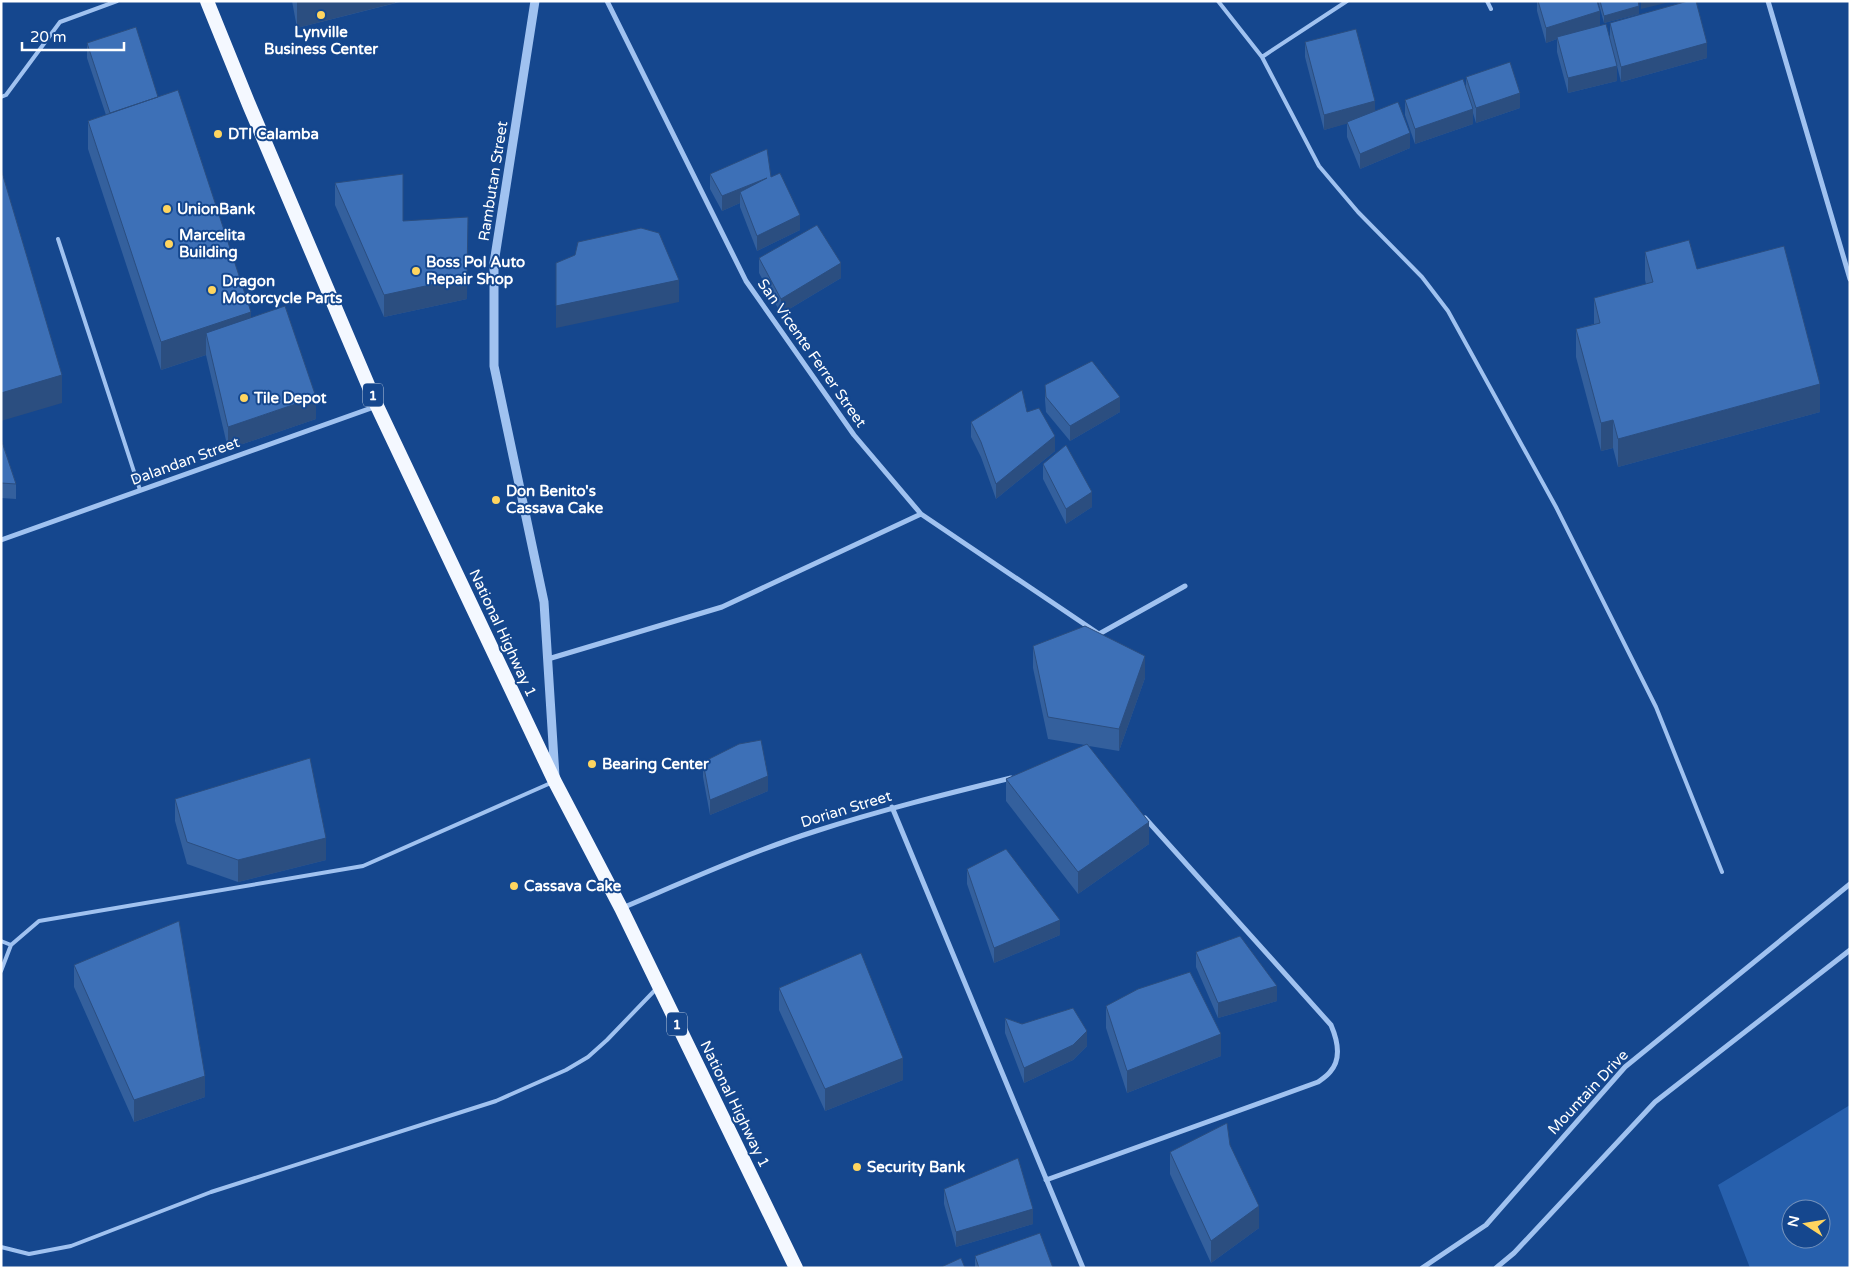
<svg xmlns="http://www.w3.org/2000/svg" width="1851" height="1269" viewBox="0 0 1851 1269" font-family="'Varela Round',sans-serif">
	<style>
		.green { fill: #2760ad; fill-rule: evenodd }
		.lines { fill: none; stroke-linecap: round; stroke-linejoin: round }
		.service { stroke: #a0c2f0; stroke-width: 4 }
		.minor { stroke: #a0c2f0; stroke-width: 5 }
		.tertiary { stroke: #a0c2f0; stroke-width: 9 }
		.trunk { stroke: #f4f8ff; stroke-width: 14 }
		.wall { fill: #34609d }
		.shaded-wall { fill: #2b4e80 }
		.building { fill: #3d70b7; stroke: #2b4e80 }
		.poi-dot { fill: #ffd55f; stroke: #15478e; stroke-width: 2 }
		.labels { text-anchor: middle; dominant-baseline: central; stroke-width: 4; stroke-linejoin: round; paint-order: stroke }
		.shield { fill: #15478e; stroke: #b9c8dd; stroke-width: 1 }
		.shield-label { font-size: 14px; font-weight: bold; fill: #fff }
		.poi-label { font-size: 15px; font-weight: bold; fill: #fff; stroke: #15478e; text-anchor: start }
		.street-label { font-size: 15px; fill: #fff; stroke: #15478e }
	</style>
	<rect width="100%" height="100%" fill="#15478e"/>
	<path class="green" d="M1850,1105v163h-100l-32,-83zM1791,1209h30v30h-30z"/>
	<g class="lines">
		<path class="service" d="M1218,1l44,56 57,109 39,46 64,65 26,34 108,196 100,200 66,165
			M1487,1l4,8
			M1262,57l85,-56
			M1,97l5,-2 54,-73 57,-21
			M58,239l82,251
			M1,941l10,4
			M1,971l10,-26 28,-24 324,-55 190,-84
			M1,1247l28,7 42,-8 140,-54 285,-91 70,-31 22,-13 19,-17 50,-52"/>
		<path class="minor" d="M607,1l139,280 108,154 67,79 178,120 86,-48
			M1768,1l82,278
			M1,540l376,-134
			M548,659l174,-52 199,-93
			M892,807l191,461
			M622,908c64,-27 128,-56 194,-77 65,-21 130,-37 195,-53
			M1046,1180l272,-98c4,-3 9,-6 12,-10 12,-13 7,-33 1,-47l-186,-207
			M1422,1268l64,-43 139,-158 225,-183
			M1496,1268l18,-15 141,-151 195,-152"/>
		<path class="tertiary" d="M535,1l-41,262v103l50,236 11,174"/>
		<path class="trunk" d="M207,1l43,106 127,299 178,376 66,126 175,360"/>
	</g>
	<path class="wall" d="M292,1h112l-107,27z
		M1537,1h60l3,25 10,11v-14l97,35 -86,24 -6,-24 2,23 -49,12 -11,-41v-13l-11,4 -9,-32z
		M1598,1h40l1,13 -35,9z
		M1305,42l70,70 35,36 -50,21 -13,-32v-14l-23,7 -19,-73z
		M87,43l71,54 93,221 65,101 -88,30 -22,-94 -45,15 -73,-221v-28l18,-6 -19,-57z
		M1466,77l54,31 -44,15 -3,-10v11l-58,20 -10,-29v-15l61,-10z
		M710,174l61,3 29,53 -43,21 -17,-44v-4l-18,8 -12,-22z
		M335,183l68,38 64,78 -83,18 -49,-112z
		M1645,252l52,17 123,143 -202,55 -5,-19 -12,3 -25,-94v-28l18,-5v-26l52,-14 -1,-4z
		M759,258l82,20 -60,36 -22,-41z
		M1045,385l75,27 -50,29 -24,-29 -1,-12z
		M1027,412l28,39 -59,48 -15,-42 -10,-20v-15z
		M1,439l15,45v15l-15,-1z
		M1043,464l49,43 -26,17 -23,-45z
		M1033,646l112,32 -26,73 -30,-5 60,98 -71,50 -72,-93v-22l79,-34 -37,-6 -15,-71z
		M703,762l65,29 -58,24 -7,-38z
		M175,799l151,61 -88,22 -51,-18 -12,-43z
		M967,869l93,66 -66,28 -27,-79z
		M1196,952l81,49 -59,17 -22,-51z
		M74,965l131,132 -71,25 -60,-135z
		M779,988l124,92 -78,31 -46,-101z
		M1106,1006l115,50 -94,37 -21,-65z
		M1005,1018l17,6 65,22 -14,14 -49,23 -19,-50z
		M1170,1152l89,76 -48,35 -41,-89z
		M944,1189l89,35 -77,23 -12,-43z
		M975,1256l78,12h-78z"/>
	<path class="shaded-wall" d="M297,1h98v2l-98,25z
		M1641,1h29v1l-29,7z
		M1639,6v8l-35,9v-7z
		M1600,11v15l-43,11v2l-11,4v-15z
		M1707,43v15l-86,24v-15z
		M1617,66v15l-49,12v-15z
		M1520,93v15l-44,15v-15z
		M1375,101v15l-51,14v-15z
		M1473,109v15l-58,20v-15z
		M1410,133v15l-50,21v-15z
		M767,178l-27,14v11l-18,8v-15z
		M800,215v15l-43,21v-15z
		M468,217l-1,82 -83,18v-22z
		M841,263v15l-60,36v-15z
		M679,280v22l-123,26v-22z
		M251,312v28l-45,-7v22l-45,15v-28z
		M62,375v28l-61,18v-28z
		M1820,384v28l-202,55v-28z
		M316,397v22l-88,30v-22z
		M1120,397v15l-50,29v-15z
		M1613,420v28l-12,3v-28z
		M1055,436v15l-59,48v-15z
		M1092,492v15l-26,17v-15z
		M1145,656v22l-26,73v-22z
		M768,776v15l-58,24v-15z
		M1149,822v22l-71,50v-22z
		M326,838v22l-88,22v-22z
		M1060,920v15l-66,28v-15z
		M1277,986v15l-59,17v-15z
		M1087,1031v15l-14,14 -49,23v-15z
		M1221,1034v22l-94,37v-22z
		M903,1058v22l-78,31v-22z
		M205,1076v21l-71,25v-22z
		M1259,1206v22l-48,35v-22z
		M1033,1209v15l-77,23v-15z"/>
	<path class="building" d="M1538,1h59l3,10 -54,17z
		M1600,1h38l1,5 -35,10z
		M1688,1h8l11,42 -86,24 -11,-44z
		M1606,24l11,42 -49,12 -11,-41z
		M136,27l22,70 -48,16 -23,-70z
		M1356,29l19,72 -51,14 -19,-73z
		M1510,62l10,31 -44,15 -10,-31z
		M1463,79l10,30 -58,20 -10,-29z
		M178,90l73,222 -90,30 -73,-221z
		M1398,102l12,31 -50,21 -13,-32z
		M767,149l4,28 9,-4 20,42 -43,21 -17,-44 27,-14 -45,18 -12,-22z
		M1,169l61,206 -61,18z
		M403,174v47l65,-4 -1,60 -83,18 -49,-112z
		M817,225l24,38 -60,36 -22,-41z
		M641,228l18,5 20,47 -123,26v-43l19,-8 3,-13z
		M1689,240l8,29 87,-23 36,138 -202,55 -5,-19 -12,3 -25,-94 24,-6 -6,-25 59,-16 -8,-30z
		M285,306l31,91 -88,30 -22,-94z
		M1092,361l28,36 -50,29 -24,-29 -1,-12z
		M1022,390l5,22 12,-4 16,28 -59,48 -15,-42 -10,-20z
		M1,439l15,45 -15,-1z
		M1066,445l26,47 -26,17 -23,-45z
		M1085,626l60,30 -26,73 -71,-12 -15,-71z
		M761,740l7,36 -58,24 -7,-38 36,-18z
		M1087,744l62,78 -71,50 -72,-93z
		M310,758l16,80 -88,22 -51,-18 -12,-43z
		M1006,849l54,71 -66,28 -27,-79z
		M179,921l26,155 -71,24 -60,-135z
		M1240,936l37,50 -59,17 -22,-51z
		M861,953l42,105 -78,31 -46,-101z
		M1190,972l31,62 -94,37 -21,-65 32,-17z
		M1073,1008l14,23 -14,14 -49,23 -19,-50 17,6z
		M1227,1123l3,22 29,61 -48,35 -41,-89z
		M1018,1158l15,51 -77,23 -12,-43z
		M1040,1233l13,35h-74l-4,-12z
		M961,1258l4,10h-26z"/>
	<g class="poi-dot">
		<circle cx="321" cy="15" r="5"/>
		<circle cx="218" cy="134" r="5"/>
		<circle cx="167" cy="209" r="5"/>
		<circle cx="169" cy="244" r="5"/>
		<circle cx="416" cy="271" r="5"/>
		<circle cx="212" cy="290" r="5"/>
		<circle cx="244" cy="398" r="5"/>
		<circle cx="496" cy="500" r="5"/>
		<circle cx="592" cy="764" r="5"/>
		<circle cx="514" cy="886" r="5"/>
		<circle cx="857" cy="1167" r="5"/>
	</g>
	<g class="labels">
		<g class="shield">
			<rect x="363" y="383.5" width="20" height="23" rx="4"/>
			<rect x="667" y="1012.5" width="20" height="23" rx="4"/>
		</g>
		<g class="shield-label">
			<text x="373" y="395">1</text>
			<text x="677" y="1024">1</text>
		</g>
		<g class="poi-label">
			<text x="321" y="32" text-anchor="middle">Lynville<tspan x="321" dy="17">Business Center</tspan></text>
			<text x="228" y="134">DTI Calamba</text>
			<text x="177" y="209">UnionBank</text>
			<text x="179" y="235">Marcelita<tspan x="179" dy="17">Building</tspan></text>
			<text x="426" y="262">Boss Pol Auto<tspan x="426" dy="17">Repair Shop</tspan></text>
			<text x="222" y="281">Dragon<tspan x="222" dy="17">Motorcycle Parts</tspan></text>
			<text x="254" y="398">Tile Depot</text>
			<text x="506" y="491">Don Benito's<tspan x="506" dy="17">Cassava Cake</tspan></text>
			<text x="602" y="764">Bearing Center</text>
			<text x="524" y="886">Cassava Cake</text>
			<text x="867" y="1167">Security Bank</text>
		</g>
		<g class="street-label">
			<text transform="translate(493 181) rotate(-81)">Rambutan Street</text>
			<text transform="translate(812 353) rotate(55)">San Vicente Ferrer Street</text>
			<text transform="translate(185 461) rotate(-20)">Dalandan Street</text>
			<text transform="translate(503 633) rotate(65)">National Highway 1</text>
			<text transform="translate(846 809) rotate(-17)">Dorian Street</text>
			<text transform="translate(1588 1092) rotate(-47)">Mountain Drive</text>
			<text transform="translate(735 1104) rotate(64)">National Highway 1</text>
		</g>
	</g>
	<rect width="1851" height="1269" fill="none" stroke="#ffffff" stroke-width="5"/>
	<g transform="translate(1806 1224) rotate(282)"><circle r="24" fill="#15478e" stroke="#7391bb"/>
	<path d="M0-4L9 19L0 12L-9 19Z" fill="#ffd55f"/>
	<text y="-8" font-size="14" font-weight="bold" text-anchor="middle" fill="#ffffff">N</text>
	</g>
	<path d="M22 42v8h102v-8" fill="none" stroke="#ffffff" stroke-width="2.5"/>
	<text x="30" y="42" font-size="15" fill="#ffffff" stroke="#15478e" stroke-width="4" paint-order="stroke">20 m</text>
</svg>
